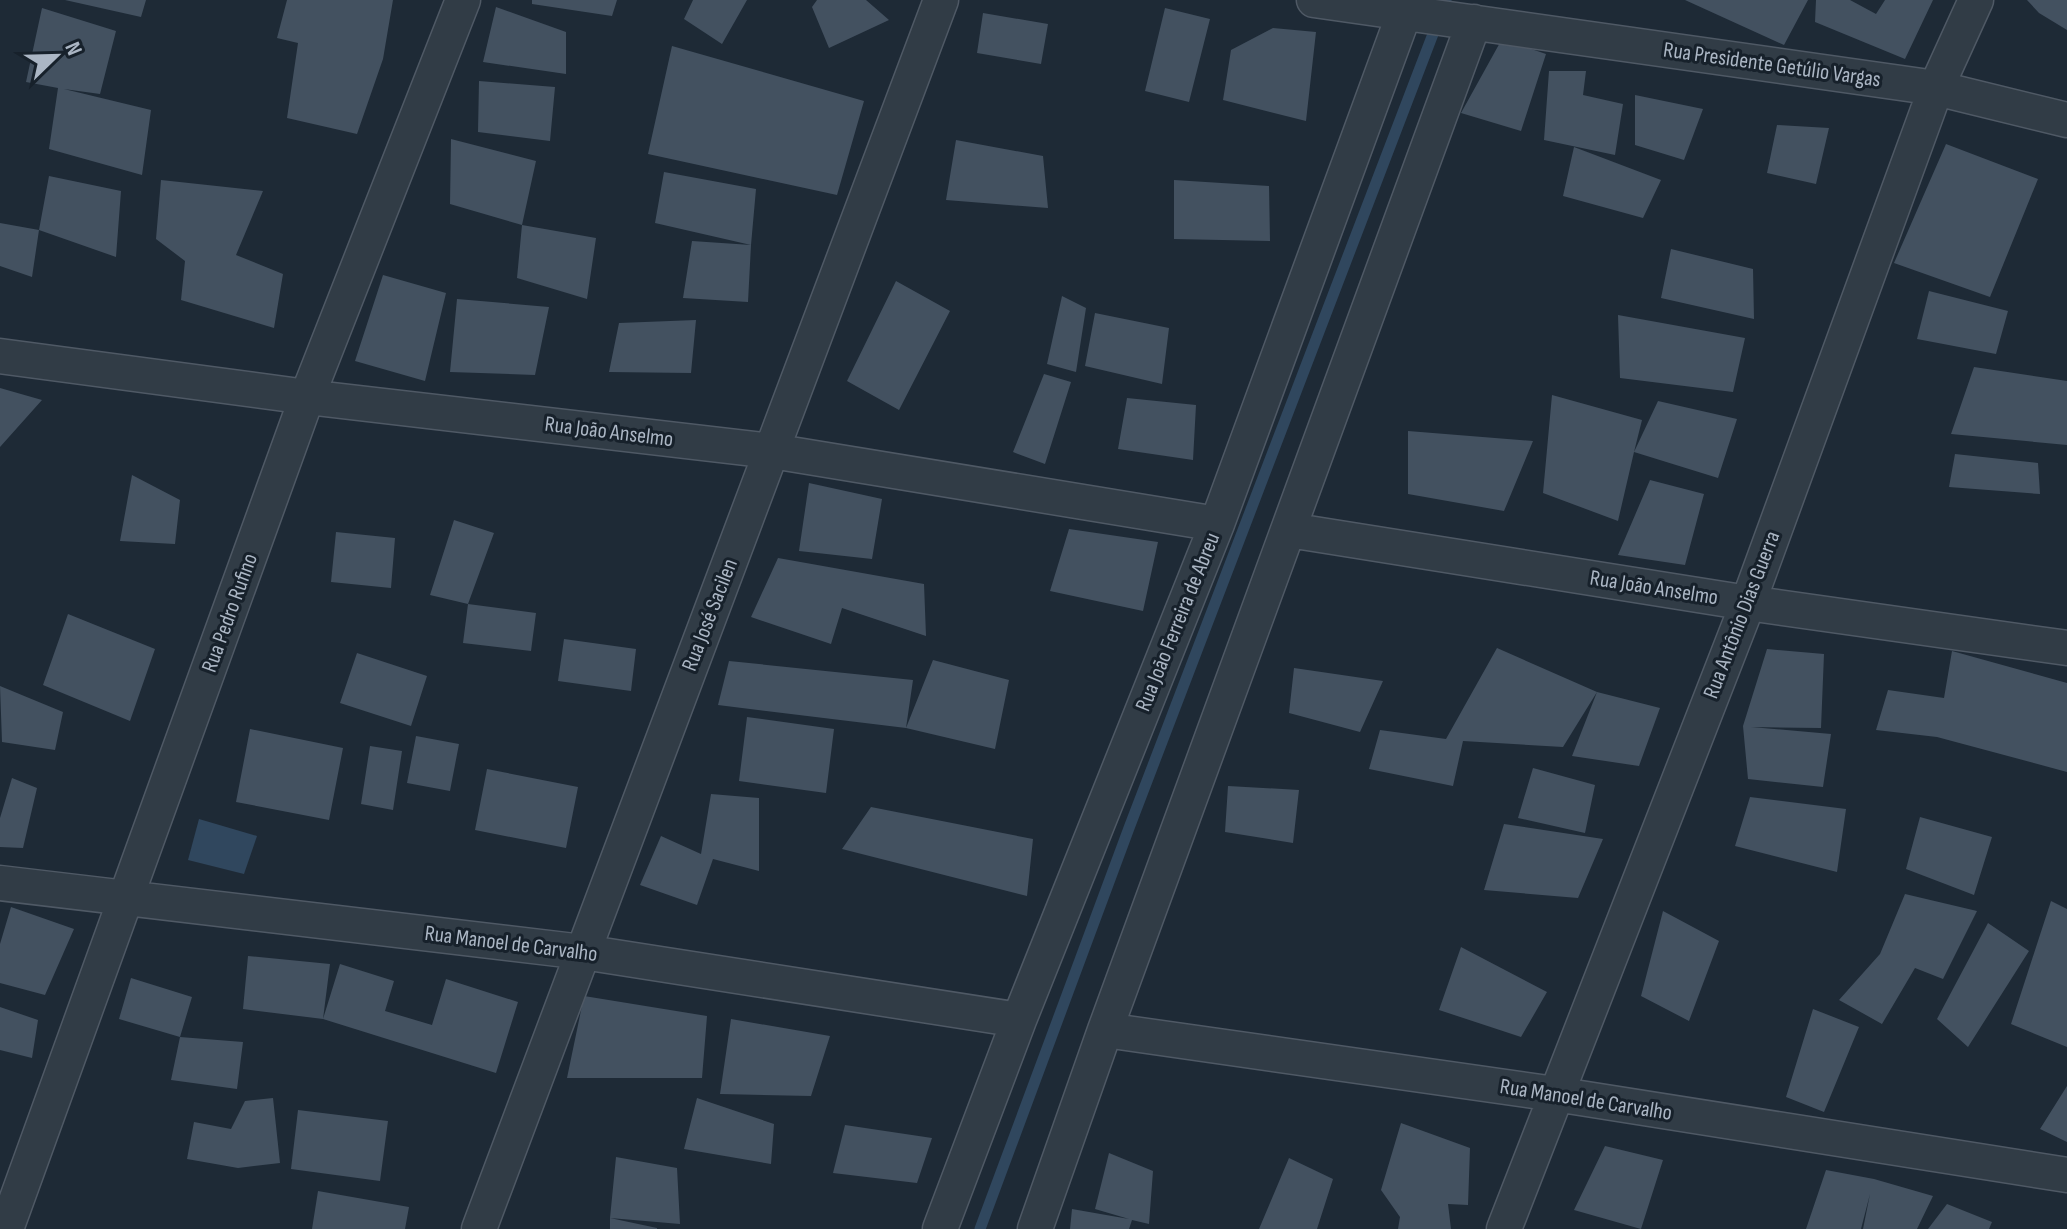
<svg xmlns="http://www.w3.org/2000/svg" width="2067" height="1229" viewBox="0 0 2067 1229" font-family="'Sofia Sans Condensed',sans-serif">
	<style>
		.water { fill: #30475e }
		.lines { fill: none; stroke-linecap: round; stroke-linejoin: round }
		.stream { stroke: #30475e; stroke-width: 11 }
		.building { fill: #435160 }
		.street-casing { stroke: #4f5965; stroke-width: 37 }
		.street { stroke: #313c46; stroke-width: 34 }
		.labels { text-anchor: middle; dominant-baseline: central; stroke-width: 6; stroke-linejoin: round; paint-order: stroke }
		.street-label { font-size: 22px; fill: #abb6c4; stroke: #17212b }
	</style>
	<rect width="100%" height="100%" fill="#1e2a36"/>
	<path class="water" d="M199,819l58,17 -13,38 -56,-14z"/>
	<g class="lines">
		<path class="stream" d="M980,1229l149,-401 317,-828"/>
	</g>
	<path class="building" d="M65,0h81l-5,17z
		M287,0h106l-10,59 -26,75 -70,-16 11,-75 -21,-5z
		M532,0h85l-5,16 -80,-12z
		M693,0h54l-25,44 -38,-25z
		M817,0h49l23,20 -60,28 -17,-41z
		M1685,0h123l-24,45z
		M1816,0h34l26,14 9,-14h48l-28,59 -90,-37z
		M2027,0h40v30l-28,-17z
		M496,7l70,25v42l-83,-12z
		M42,8l74,23 -16,63 -36,-5 87,21 -9,65 -93,-26 9,-61 -32,-6z
		M1165,8l45,11 -21,83 -44,-11z
		M983,13l65,11 -7,40 -64,-11z
		M1273,28l43,4 -10,89 -83,-21 8,-50z
		M1502,39l44,15 -25,77 -60,-18z
		M672,46l192,55 -27,94 -189,-41z
		M1549,71h37l-3,24 40,9 -8,51 -71,-15z
		M479,81l76,6 -5,54 -72,-9z
		M1635,95l68,14 -19,51 -49,-15z
		M1777,125l52,3 -13,56 -49,-11z
		M451,139l85,22 -14,64 74,13 -9,61 -70,-21 5,-53 -72,-21z
		M956,140l87,16 5,52 -102,-8z
		M1946,144l92,35 -48,118 -96,-34z
		M1574,147l87,33 -18,38 -80,-22z
		M664,172l92,17 -5,56 -96,-22z
		M49,176l72,15 -5,66 -77,-27z
		M161,180l102,11 -27,64 47,19 -9,54 -93,-28 4,-39 -29,-22z
		M1174,180l95,6 1,55 -96,-2z
		M0,223l39,7 -7,47 -32,-11z
		M692,241l59,4 -3,57 -65,-4z
		M1671,249l82,20 1,50 -93,-21z
		M383,275l63,18 -21,88 -70,-20z
		M896,281l54,30 -51,99 -52,-29z
		M1929,291l79,20 -12,43 -79,-15z
		M1062,296l24,12 -10,64 -29,-8z
		M457,299l92,8 -14,68 -85,-3z
		M1095,313l74,15 -7,56 -77,-18z
		M1618,315l127,23 -12,54 -113,-14z
		M696,320l-5,53 -82,-1 10,-49z
		M1974,367l93,14v64l-116,-11z
		M1044,374l27,8 -26,82 -32,-12z
		M0,388l42,12 -42,47z
		M1552,395l90,25 -8,32 24,-51 79,18 -19,59 -84,-26 -16,69 -75,-28z
		M1127,398l69,7 -3,55 -75,-11z
		M1408,431l125,10 -29,70 -96,-17z
		M1955,454l83,9 2,31 -91,-7z
		M132,475l48,25 -5,44 -55,-3z
		M1650,480l54,14 -19,71 -67,-10z
		M809,483l73,16 -10,60 -73,-8z
		M454,520l40,13 -26,71 -38,-9z
		M1069,529l89,13 -15,69 -93,-20z
		M336,532l59,6 -4,50 -60,-6z
		M778,558l146,26 2,52 -84,-28 -11,36 -80,-27z
		M468,604l68,9 -5,38 -68,-8z
		M68,614l87,35 -25,72 -87,-36z
		M564,639l72,10 -5,42 -73,-10z
		M1497,648l100,44 -34,55 -100,-6 -10,45 -84,-17 11,-39 66,9z
		M1767,649l57,5 -3,74 -70,-1 80,7 -8,53 -75,-8 -5,-53z
		M1952,651l115,32v89l-130,-35 -61,-7 12,-40 56,8z
		M357,653l70,23 -16,50 -71,-23z
		M933,660l76,20 -14,69 -89,-21z
		M729,661l184,19 -7,48 -188,-23z
		M1294,668l89,13 -23,51 -71,-19z
		M0,686l63,26 -8,38 -53,-8z
		M1597,692l63,16 -21,58 -67,-10z
		M747,717l87,12 -8,64 -87,-12z
		M250,729l93,19 -14,72 -93,-18z
		M416,736l43,8 -9,47 -43,-8z
		M370,746l32,5 -9,59 -32,-6z
		M1533,768l62,17 -10,48 -67,-15z
		M487,769l91,18 -12,61 -91,-18z
		M12,778l25,10 -14,60 -23,-1v-29z
		M1228,786l71,4 -6,53 -68,-11z
		M711,794l48,4v73l-46,-12 -16,46 -57,-20 21,-49 40,18z
		M1750,797l96,12 -9,63 -102,-26z
		M871,807l162,32 -6,57 -185,-47z
		M1920,817l72,20 -18,58 -68,-26z
		M1504,824l99,15 -25,59 -94,-8z
		M1905,894l72,17 -34,68 -28,-11 -33,56 -43,-24 41,-46z
		M2051,901l16,8v138l-56,-23z
		M11,907l63,22 -29,66 -45,-12v-39z
		M1663,911l56,30 -30,80 -48,-25z
		M1988,923l41,28 -61,96 -31,-28z
		M1461,947l86,45 -26,45 -82,-27z
		M248,956l82,8 -7,55 -80,-10z
		M340,964l54,17 -9,30 47,14 14,-46 72,23 -22,71 -173,-54z
		M131,978l61,19 -12,40 -61,-18z
		M584,996l123,20 -5,62h-135z
		M0,1007l38,13 -6,38 -32,-8z
		M1813,1009l46,18 -35,85 -38,-15z
		M731,1019l99,17 -19,60 -91,-2z
		M180,1037l63,5 -6,47 -66,-9z
		M2067,1086v56l-27,-13z
		M273,1098l7,65 -42,5 -51,-9 7,-37 37,7 14,-28z
		M697,1098l77,26 -3,40 -87,-15z
		M298,1110l90,11 -8,60 -89,-12z
		M1401,1123l69,25 -2,57 -20,-1 3,25h-53l2,-12 -19,-27z
		M845,1125l87,13 -15,45 -84,-10z
		M1605,1146l58,14 -22,69 -67,-19z
		M1109,1153l44,18 -4,53 -17,-4 -3,9h-59l2,-20 57,10 -34,-10z
		M616,1157l61,11 3,56 -70,-6z
		M1289,1158l44,21 -16,50h-58z
		M1826,1170l48,9 59,17 -16,33h-54l7,-35 -9,35h-55z
		M318,1191l91,16 -4,22h-93z
		M1947,1204l45,18 -3,7h-61z
		M610,1218l47,10v1h-47z"/>
	<g class="lines">
		<g class="street-casing">
			<path id="street" d="M1314,0l622,88 131,32
				M0,356l307,41 465,54 445,73
				M1289,530l459,73 319,45
				M0,883l583,69 436,68
				M1105,1030l450,64 512,81
				M6,1229l301,-832 156,-397
				M479,1229l462,-1229
				M940,1229l79,-209 198,-496 188,-513
				M1035,1229l70,-199 369,-1008
				M1504,1229l244,-626 188,-515 40,-88"/>
		</g>
		<use href="#street" class="street"/>
	</g>
	<g class="labels">
		<g class="street-label">
			<text transform="translate(1772 65) rotate(8)">Rua Presidente Getúlio Vargas</text>
			<text transform="translate(609 432) rotate(7)">Rua João Anselmo</text>
			<text transform="translate(1654 588) rotate(9)">Rua João Anselmo</text>
			<text transform="translate(230 613) rotate(-70)">Rua Pedro Rufino</text>
			<text transform="translate(710 615) rotate(-69)">Rua José Sacilen</text>
			<text transform="translate(1742 615) rotate(-69)">Rua Antônio Dias Guerra</text>
			<text transform="translate(1178 622) rotate(-68)">Rua João Ferreira de Abreu</text>
			<text transform="translate(511 944) rotate(7)">Rua Manoel de Carvalho</text>
			<text transform="translate(1586 1100) rotate(9)">Rua Manoel de Carvalho</text>
		</g>
	</g>
	<g transform="translate(56 56) rotate(67)" stroke="#17212b" stroke-width="6" paint-order="stroke">
	<path d="M0-6L14 30L0 20L-14 30Z" fill="#abb6c4"/>
	<text y="-12" font-size="22" font-weight="bold" text-anchor="middle" fill="#abb6c4">N</text>
	</g>
</svg>
